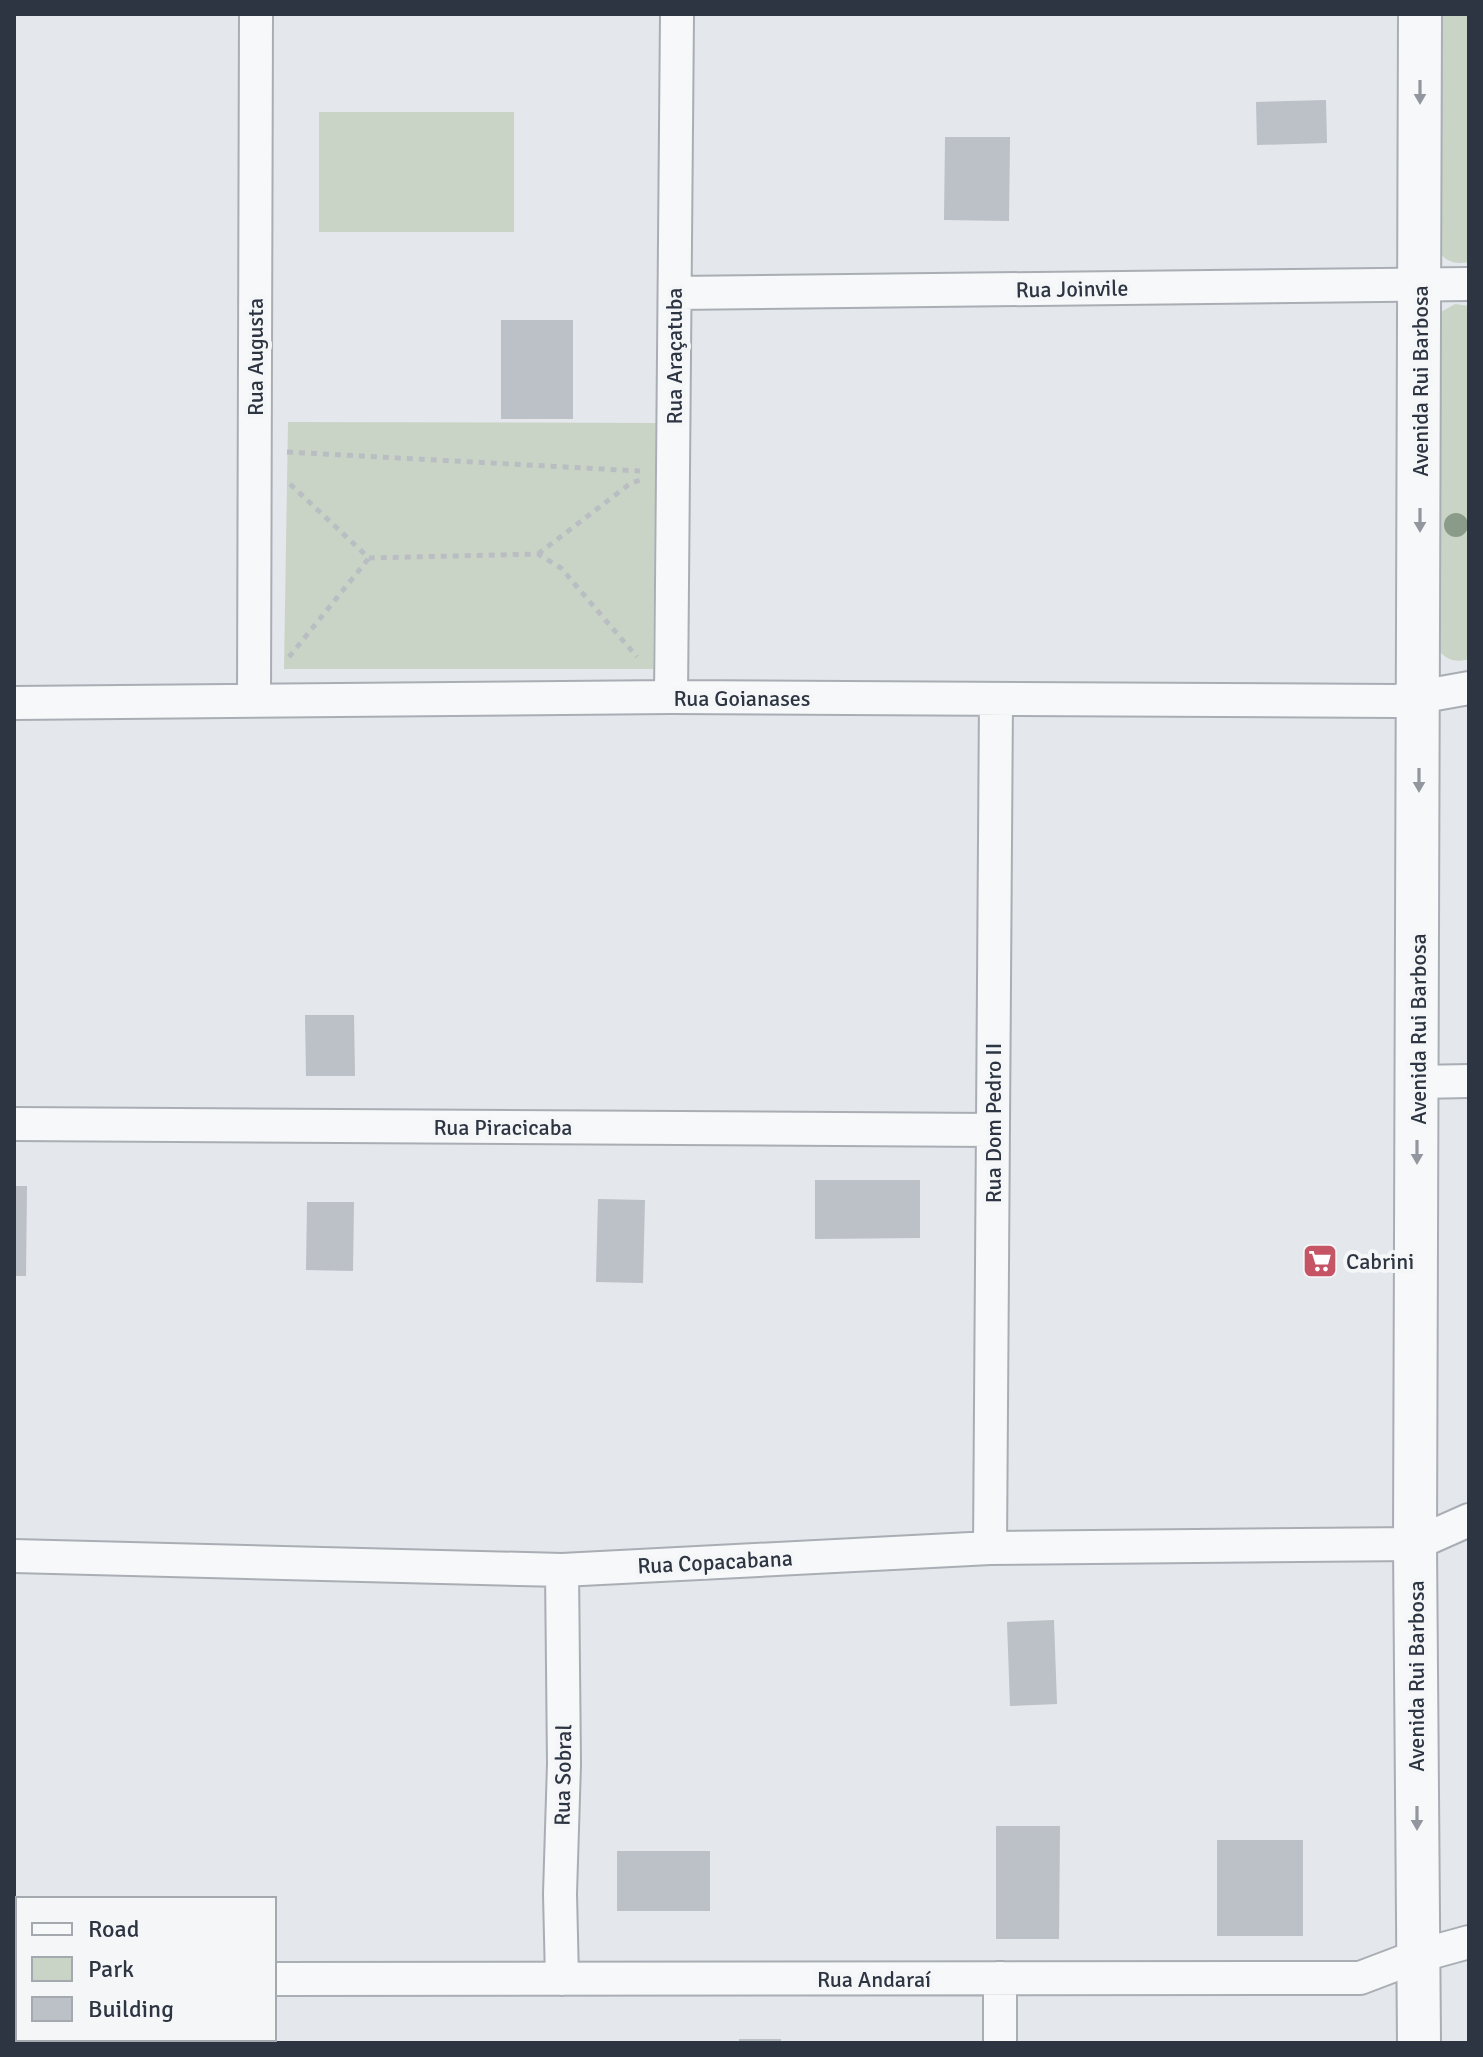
<svg xmlns="http://www.w3.org/2000/svg" width="1483" height="2057" viewBox="0 0 1483 2057" font-family="Signika,sans-serif">
	<style>
		.green { fill: #cad4c6 }
		.building { fill: #bcc0c7 }
		.lines { fill: none; stroke-linecap: round; stroke-linejoin: round }
		.minor-casing { stroke: #a9aeb5; stroke-width: 36 }
		.tertiary-casing { stroke: #a9aeb5; stroke-width: 46 }
		.path { stroke: #babec2; stroke-width: 5; stroke-dasharray: 6 6; stroke-linecap: butt }
		.minor { stroke: #f7f8f9; stroke-width: 32 }
		.tertiary { stroke: #f7f8f9; stroke-width: 42 }
		.tree { fill: #8b9b8a }
		.oneway { fill: #92969e }
		.labels { text-anchor: middle; dominant-baseline: central; stroke-width: 8; stroke-linejoin: round; paint-order: stroke }
		.street-label { font-size: 22px; fill: #2d3542; stroke: #f4f6f8 }
		.poi-label { font-size: 22px; fill: #2d3542; stroke: #f4f6f8; text-anchor: start }
	</style>
	<rect width="100%" height="100%" fill="#e4e7eb"/>
	<path class="green" d="M1436,14h33v248c-15,3 -24,-1 -33,-13z
		M319,112h195v120h-195z
		M1455,304l14,2v353c-16,5 -26,-1 -35,-15l7,-332z
		M288,422l368,1 -3,246h-369z"/>
	<path class="building" d="M1326,100l1,43 -70,2 -1,-43z
		M945,137h65l-1,84 -65,-1z
		M501,320h72v99h-72z
		M305,1015h49l1,61h-49z
		M815,1180h105v58l-105,1z
		M14,1186h13l-1,90h-12z
		M598,1199l47,1 -2,83 -47,-1z
		M307,1202h47l-1,69 -47,-1z
		M1054,1620l3,84 -47,2 -3,-84z
		M996,1826h64l-1,113h-63z
		M1217,1840h86v96h-86z
		M617,1851h93v60h-93z
		M739,2039h42v4h-42z"/>
	<g class="lines">
		<g class="minor-casing">
			<path id="minor" d="M675,293l794,-9
				M671,697l6,-683
				M254,700l2,-686
				M14,703l657,-6 725,4 73,-13
				M1418,1082l51,-1
				M14,1124l979,6
				M990,1548l6,-849
				M14,1556l548,14 428,-22 425,-4 54,-24
				M562,1570l2,194 -4,130 2,85
				M1000,1978v65
				M274,1979l1086,-1 58,-22 51,-14
				M14,1980h4"/>
		</g>
		<g class="tertiary-casing">
			<path id="tertiary" d="M1419,2043l-4,-499 5,-1530"/>
		</g>
		<path class="path" d="M287,452l353,19
			M290,484l79,74 169,-4 23,14 76,89
			M538,554l93,-71 10,-3
			M289,657l80,-99"/>
		<use href="#minor" class="minor"/>
		<use href="#tertiary" class="tertiary"/>
	</g>
	<circle class="tree" cx="1456" cy="525" r="12"/>
	<defs><path id="oneway-solid" d="M-6-.8H1V-3.2L6.5 0L1 3.2V.8H-6Z" transform="scale(2)"/></defs>
	<g class="oneway">
		<use href="#oneway-solid" transform="translate(1420 92) rotate(90)"/>
		<use href="#oneway-solid" transform="translate(1420 520) rotate(90)"/>
		<use href="#oneway-solid" transform="translate(1419 780) rotate(90)"/>
		<use href="#oneway-solid" transform="translate(1417 1152) rotate(90)"/>
		<use href="#oneway-solid" transform="translate(1417 1818) rotate(90)"/>
	</g>
	<defs>
		<g id="supermarket-square" transform="scale(1.8)"><rect x="-9" y="-9" width="18" height="18" rx="4" fill="#c55465" stroke="#f4f6f8"/><path d="M-6-5.5h2.5l.6 2H6L4.5 2H-2.5L-4.4-4H-6ZM-1.5 3.2a1.3 1.3 0 1 0 .1 0ZM3 3.2a1.3 1.3 0 1 0 .1 0Z" fill="#fff"/></g>
	</defs>
	<g fill-rule="evenodd">
		<use href="#supermarket-square" x="1320" y="1261"/>
	</g>
	<g class="labels">
		<g class="street-label">
			<text transform="translate(1072 289) rotate(-1)">Rua Joinvile</text>
			<text transform="translate(674 356) rotate(-90)">Rua Araçatuba</text>
			<text transform="translate(255 357) rotate(-90)">Rua Augusta</text>
			<text transform="translate(1420 381) rotate(-90)">Avenida Rui Barbosa</text>
			<text x="742" y="698">Rua Goianases</text>
			<text transform="translate(1418 1029) rotate(-90)">Avenida Rui Barbosa</text>
			<text transform="translate(993 1123) rotate(-90)">Rua Dom Pedro II</text>
			<text x="503" y="1127">Rua Piracicaba</text>
			<text transform="translate(715 1562) rotate(-3)">Rua Copacabana</text>
			<text transform="translate(1416 1676) rotate(-90)">Avenida Rui Barbosa</text>
			<text transform="translate(563 1775) rotate(-89)">Rua Sobral</text>
			<text x="874" y="1979">Rua Andaraí</text>
		</g>
		<g class="poi-label">
			<text x="1346" y="1261">Cabrini</text>
		</g>
	</g>
	<rect width="1483" height="2057" fill="none" stroke="#2d3542" stroke-width="32"/>
	<rect x="16" y="1897" width="260" height="144" fill="#f4f6f8" stroke="#a4a9af" stroke-width="2"/>
	<rect x="32" y="1923" width="40" height="12" fill="#f7f8f9" stroke="#a4a9af" stroke-width="2"/>
	<text x="88" y="1937" font-size="24" fill="#2d3542">Road</text>
	<rect x="32" y="1957" width="40" height="24" fill="#cad4c6" stroke="#a4a9af" stroke-width="2"/>
	<text x="88" y="1977" font-size="24" fill="#2d3542">Park</text>
	<rect x="32" y="1997" width="40" height="24" fill="#bcc0c7" stroke="#a4a9af" stroke-width="2"/>
	<text x="88" y="2017" font-size="24" fill="#2d3542">Building</text>
</svg>
